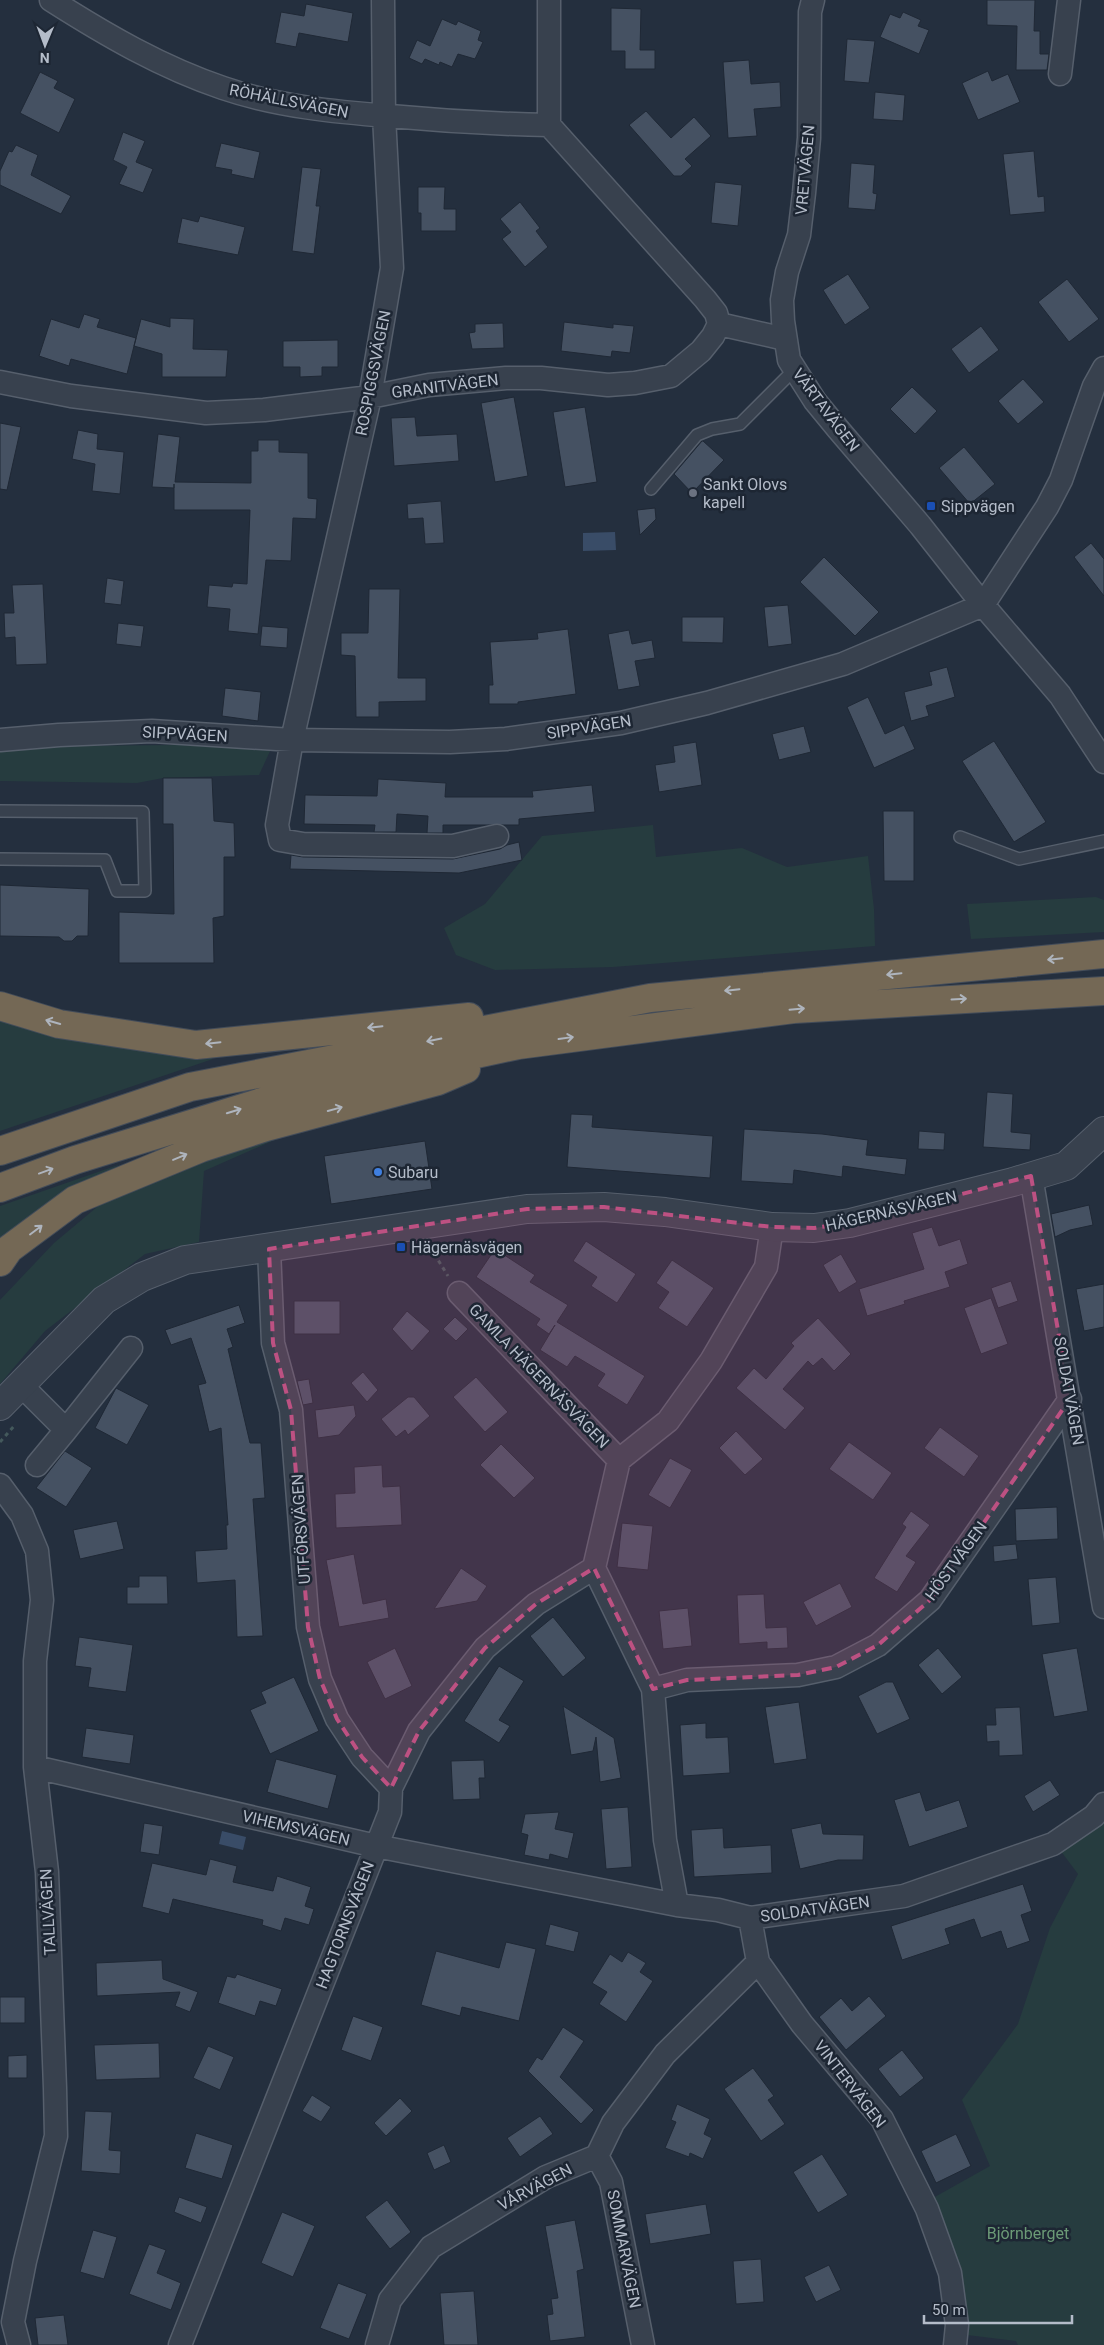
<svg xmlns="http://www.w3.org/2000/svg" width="1104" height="2345" viewBox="0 0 1104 2345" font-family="Roboto,sans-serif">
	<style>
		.green { fill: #263c3f }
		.water { fill: #394c67 }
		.building { fill: #455162; stroke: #1f2835 }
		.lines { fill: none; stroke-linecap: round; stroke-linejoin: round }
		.service-casing { stroke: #565f6c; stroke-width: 14 }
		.minor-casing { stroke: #565f6c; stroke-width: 25 }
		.tertiary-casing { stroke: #565f6c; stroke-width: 30 }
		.motorway-casing { stroke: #434c59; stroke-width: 30 }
		.path { stroke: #44595c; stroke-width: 3; stroke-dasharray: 4 4; stroke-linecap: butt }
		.service { stroke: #38414e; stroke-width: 11 }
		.minor { stroke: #38414e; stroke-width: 22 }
		.tertiary { stroke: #38414e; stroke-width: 28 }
		.motorway { stroke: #746855; stroke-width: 28 }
		.oneway { stroke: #aeb4bd }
		.marked { fill: #bd5182; fill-opacity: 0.2; stroke: #bd5182; stroke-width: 4; stroke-dasharray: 10 6; stroke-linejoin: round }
		.worship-dot { fill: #6b7280; stroke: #1d2633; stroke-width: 2 }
		.transit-dot { fill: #1a4fb4; stroke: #1d2633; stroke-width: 2 }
		.shop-dot { fill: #3f7fe0; stroke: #1d2633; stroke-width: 2 }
		.labels { text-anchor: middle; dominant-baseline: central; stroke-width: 5; stroke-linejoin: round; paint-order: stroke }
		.street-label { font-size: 16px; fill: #b4bcc9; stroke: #1d2633 }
		.poi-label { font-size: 16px; fill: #b4bcc9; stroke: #1d2633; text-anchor: start }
		.park-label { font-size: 16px; fill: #6b9a76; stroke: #1d2633 }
	</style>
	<rect width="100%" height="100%" fill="#242f3e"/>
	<path class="green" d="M180,745l91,4 -12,26 -96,3 -26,5 -137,-2v-30l58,-5z
		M653,825l3,32 86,-9 45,19 81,-11 6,53 1,37 -262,21 -118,3 -39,-15 -12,-27 41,-24 57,-68z
		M1096,897l8,3v32l-133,7 -4,-35z
		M0,1017l203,36 10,6 -213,72z
		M281,1131l-2,7 -75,33 -5,71 -54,12 -100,77 -45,53v-84l54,-57 55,-46z
		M121,1164l-47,25 -74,60v-43z
		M1104,1817v528h-86l-2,-4 -49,-6 -34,-137 57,-32 -28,-66 56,-76 32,-96 28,-54 -18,-24z"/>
	<path class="water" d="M615,532l1,18 -33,1v-18z
		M222,1831l24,6 -3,13 -24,-6z"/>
	<path class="building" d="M987,0h48l-1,31h6v23h9l-2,16h-31l1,-44 -30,-1z
		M306,4l47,9 -5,29 -49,-9 -3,14 -21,-4 6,-31 23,4z
		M611,8l30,1 -1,41h15v19h-30v-18h-14z
		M903,12l18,8 -3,6 11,4 -10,24 -39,-17 10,-23 10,4z
		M442,19l14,6 2,-4 23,10 -3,9 5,2 -8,17 -17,-5 -6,13 -12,-5 -1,3 -14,-6 -3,5 -13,-6 8,-18 13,6z
		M847,39l28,2 -6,42 -25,-2z
		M749,60l2,24 29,-2 1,25 -27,2 3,27 -29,2 -5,-76z
		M988,71l4,10 16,-7 12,28 -42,18 -16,-37z
		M40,72l18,9 -4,7 21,11 -16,34 -39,-20z
		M875,92l30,3 -2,26 -30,-2z
		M646,111l25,27 23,-21 17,19 -26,23 7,7 -11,10h-7l-45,-51z
		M123,132l22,9 -9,21 17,7 -10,24 -24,-9 8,-17 -14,-7z
		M221,143l39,9 -6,27 -23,-5 1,-4 -17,-3z
		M16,145l22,10 -7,20 40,21 -10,18 -61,-29v-14l9,-20 3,1z
		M1034,151l4,46 6,-1 1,16 -35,3 -7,-61z
		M851,163l24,2 -2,28 4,1 -2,16 -27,-2z
		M302,167l19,2 -5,37h4l-6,48 -22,-3z
		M715,182l27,3 -4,41 -27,-3z
		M418,187h27l-1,22h12v22h-35v-18h-3z
		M520,202l20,26 -4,3 12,16 -23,20 -23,-28 9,-7 -11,-13z
		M200,216l45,11 -7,28 -61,-12 5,-25 16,4z
		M848,274l22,34 -25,17 -22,-35z
		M1067,279l32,40 -30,23 -31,-40z
		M84,314l16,5 -3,8 39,11 -9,36 -56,-15 -2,7 -30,-10 12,-37 28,9z
		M170,318l24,1 -1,30 35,1 -2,27h-64v-23l-28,-8 7,-27 29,8z
		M564,322l49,6v-4l21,2 -4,27 -18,-2 -1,6 -50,-6z
		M503,323l1,25 -32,1 -3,-16 6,-1v-8z
		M981,326l18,24 -30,23 -18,-24z
		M338,340v27h-16v9l-22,1v-10h-17v-26z
		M1023,379l21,23 -26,22 -20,-23z
		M912,387l25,24 -22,23 -25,-25z
		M514,397l14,79 -33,6 -14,-79z
		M585,407l12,75 -32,5 -12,-75z
		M415,417l2,19 40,-2 2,27 -65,5 -3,-48z
		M0,423l21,4 -14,63 -7,-1z
		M78,430l20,4 -1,15 27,3 -4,42 -28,-3 3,-27 -23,-5z
		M158,434l22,3 -5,45 76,1v-32h7v-11h21v12l29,1v45l9,1 -1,20 -23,-1 -2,43 -25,-1 -8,74 -30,-3 2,-22 -23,-2 2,-22 23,2 1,-4 14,1 3,-74h-76v-26v4l-22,-1z
		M702,441h1l21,19 -32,33 -18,-19z
		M964,447l31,37 -25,20 -31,-36z
		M441,501l3,42 -19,1 -2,-26 -15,1 -1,-15z
		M655,508l1,11 -16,16 -3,-25z
		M1091,543l13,16v37l-30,-39z
		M824,557l55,55 -24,24 -55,-54z
		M107,578l17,3 -3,24 -17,-2z
		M43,584l4,80 -31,1 -1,-28 -10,1 -1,-25h10l-2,-28z
		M369,589h31l-2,89h28v23l-47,1v15h-23l-1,-61 -14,-1v-22h27z
		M788,605l4,39 -24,3 -4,-40z
		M682,617h42l-1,26 -41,-1z
		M118,623l26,3 -3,21 -25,-3z
		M262,626l26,2 -1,20 -27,-2z
		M568,629l8,65 -58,8v2h-29v-19h4l-3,-43 48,-3 -1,-6z
		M629,630l3,14 20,-4 3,18 -20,3 5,25 -22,4 -10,-56z
		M947,667l8,30 -29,9 3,10 -18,5 -7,-29 28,-7 -3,-13z
		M225,688l36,4 -3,29 -36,-5z
		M868,697l17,37 19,-9 11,24 -41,19 -27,-61z
		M804,726l7,26 -32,8 -7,-26z
		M994,741l52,81 -32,20 -52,-81z
		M696,742l6,43 -43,7 -4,-27 20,-3 -2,-16z
		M163,778h49l2,43 20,2 1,34h-11v59l-11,2 1,45h-95v-51l55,2 -1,-90h-10z
		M378,779l68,4 -1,14h88l-1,-6 60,-6 3,27 -76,7v6h-76v8h-16l1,-17 -31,-2 -1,18h-22l1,-7 -71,-1 1,-29 72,1z
		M883,811h31v70h-30z
		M519,842l3,18 -63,13 -169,-4 1,-14 12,2 150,2 47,-10 7,-4z
		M0,885l89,4 -1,47h-11l-5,5h-8l-5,-4 -59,-1z
		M987,1092l26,2 -2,38 20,2 -1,16 -47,-3z
		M571,1114l22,1 -1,12 121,9 -3,42 -143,-11z
		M744,1129l78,5 46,6 -2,15 41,4 -2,16 -62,-9 -1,11 -48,-7 -1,14 -52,-3z
		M919,1131l26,2 -1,17 -26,-1z
		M425,1141l7,48 -101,15 -7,-48z
		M1089,1205l4,20 -23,5 -15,7 -4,-23z
		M932,1227l7,19 21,-7 8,25 -23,8 5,15 -46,14 1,3 -38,12 -8,-27 65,-20 -12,-36z
		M586,1241l50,33 -19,29 -26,-17 6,-9 -24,-16z
		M495,1249l40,26 -5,7 38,23 -11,17 88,54 -18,29 -30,-19 8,-12 -30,-18 -8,11 -27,-17 15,-25 -6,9 -13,-9 4,-6 -64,-42z
		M841,1254l16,28 -18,11 -16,-28z
		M672,1260l42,28 -27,39 -29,-19 11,-16 -13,-9z
		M1011,1281l7,20 -20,7 -7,-20z
		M1104,1284v43l-20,4 -8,-42z
		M991,1298l17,46 -27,10 -17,-46z
		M294,1301h46v33h-46z
		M239,1305l6,18 -18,6 6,18 -5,2 22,94h11l4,55 -12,1 10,137 -26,1 -2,-57 -38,3 -2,-32 32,-2 -1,-24h2l-7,-97 -12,4 -11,-47 8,-2 -15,-45 -20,7 -6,-15z
		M407,1311l23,20 -18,20 -20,-22z
		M455,1317l13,12 -12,12 -13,-12z
		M818,1318l33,36 -17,17 -12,-13 -9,8 -5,-5 -25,28 22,19 -20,22 -49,-42 18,-20 12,11 28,-33 -3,-3z
		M363,1372l15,18 -11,12 -16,-19z
		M476,1377l32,35 -23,20 -32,-35z
		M309,1379l4,24 -10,2 -6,-24z
		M116,1388l33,17 -22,40 -32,-17z
		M408,1397h6l16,19 -22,19 -3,-5 -9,7 -15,-18z
		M354,1405l2,11 -17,19 -21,3 -3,-28z
		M940,1427l39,29 -15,21 -40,-29z
		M736,1431l27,28 -18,16 -26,-27z
		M849,1442l43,31 -19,27 -44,-31z
		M501,1444l34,34 -21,20 -34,-33z
		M65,1451l27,17 -26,39 -30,-19z
		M670,1458l22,12 -22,38 -22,-13z
		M382,1465l1,22 17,-1 2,39 -66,3 -1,-34 20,-1 -1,-26z
		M1057,1507l1,32 -42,2 -1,-32z
		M911,1511l19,14 -24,31 10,6 -19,30 -23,-14 32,-51 -4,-3z
		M117,1521l7,28 -44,10 -7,-29z
		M622,1523l31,3 -5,44 -31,-3z
		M1016,1544l2,15 -24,3 -1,-16z
		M354,1554l9,50 23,-5 3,19 -50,9 -13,-67z
		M461,1568l26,18 -10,15 -43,8z
		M139,1576h28l1,28h-41v-17h12z
		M1056,1577l4,46 -28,3 -4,-47z
		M840,1583l12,24 -36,19 -13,-24z
		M764,1594l2,34 21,-1 1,21 -21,1v-7l-28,2 -2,-49z
		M688,1608l4,38 -29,3 -4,-38z
		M553,1617l33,41 -23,19 -33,-41z
		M79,1637l54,8 -7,47 -38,-5 3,-19 -16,-2z
		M395,1648l17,38 -27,13 -18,-37z
		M938,1648l24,29 -20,17 -24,-29z
		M1077,1648l11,63 -34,6 -12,-63z
		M499,1666l25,15 -25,39 11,6 -11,17 -35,-22z
		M294,1677l25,54 -49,23 -20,-44 16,-7 -5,-11z
		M886,1682h7l17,37 -33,15 -19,-38z
		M799,1702l8,57 -33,5 -9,-57z
		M563,1706l51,32 7,40 -21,4 -4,-45 -3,14 -22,4z
		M1020,1707l3,48 -24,1v-15l-12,1 -1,-17h10l-1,-17z
		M706,1723v15l22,-1 2,36 -47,3 -3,-51z
		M86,1728l48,7 -4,29 -48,-7z
		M276,1759l61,16 -9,34 -61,-17z
		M484,1760l1,18h-6l1,21 -27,1 -2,-39z
		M1050,1780l10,15 -27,17 -9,-16z
		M920,1792l6,19 33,-11 9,27 -59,20 -15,-47z
		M628,1807l4,60 -26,2 -5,-60z
		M559,1812l-4,17 19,4 -6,26 -18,-5 -1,6 -25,-5 4,-20 -7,-2 4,-19z
		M144,1823l19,3 -4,29 -19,-3z
		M821,1823l2,11 41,1 -1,25h-25l-38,9 -9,-40z
		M723,1828l1,20 47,-3 1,28 -78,4 -3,-47z
		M210,1859l27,7 -4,16 40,9 4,-15 34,11 -6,19 9,3 -5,16 -24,-7 -4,13 -19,-6 1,-5 -90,-21 -4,15 -27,-7 10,-44 54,12z
		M1023,1884l9,27 -11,4 9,26 -23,8 -6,-18 -20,7 -7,-19 -29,10 5,15 -48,16 -11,-34z
		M550,1924l29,8 -5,20 -29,-7z
		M506,1942l30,7 -17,72 -57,-14 -2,9 -39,-11 15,-54 63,17z
		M628,1952l18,11 -6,9 13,9 -27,41 -27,-18 8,-12 -15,-9 18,-29 12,8z
		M162,1960l1,19 35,13 -8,20 -15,-6 5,-14 -83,4 -1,-33z
		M237,1974l45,15 -6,17 -16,-5 -5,15 -37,-13 9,-27 8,2z
		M869,1996l17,20 -40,34 -27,-33 22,-19 11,13z
		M0,1997h25v26h-25z
		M353,2016l30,11 -12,34 -30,-11z
		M563,2027l21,14 -24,36 34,33 -13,14 -53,-53 9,-14 5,3z
		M159,2043l1,35 -64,2 -2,-35z
		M208,2046l26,11 -14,33 -27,-12z
		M902,2050l22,28 -24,19 -22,-28z
		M27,2055v23h-19v-22z
		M753,2068l21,28 -6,4 17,24 -24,17 -37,-52z
		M312,2095l19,12 -10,15 -19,-11z
		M400,2098l12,13 -26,25 -12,-13z
		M677,2104l33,15 -6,15 8,4 -9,21 -13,-6 -1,4 -24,-9 11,-26 -5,-2z
		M85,2111l27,1 -3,38 12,1 -1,23 -39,-3z
		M540,2116l13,18 -33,23 -13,-19z
		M196,2133l37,12 -11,34 -37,-11z
		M956,2134l15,32 -35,17 -15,-32z
		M444,2145l7,17 -17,8 -7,-17z
		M822,2154l26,41 -30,18 -25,-41z
		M179,2197l28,10 -6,16 -27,-11z
		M387,2200l24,32 -21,17 -25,-32z
		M706,2204l5,30 -61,10 -5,-30z
		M282,2212l33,14 -22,51 -32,-14z
		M575,2220l9,49 -7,2 8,66 -35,4 -3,-26 6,-1 -2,-15 7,-1 -13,-72z
		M93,2230l24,7 -13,42 -24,-7z
		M149,2244l17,6 -9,23 24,10 -10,27 -42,-16z
		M761,2259l3,43 -28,2 -3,-43z
		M829,2265l12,25 -25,12 -12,-25z
		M338,2283l29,11 -18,45 -29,-11z
		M474,2291l4,54h-34l-4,-52z
		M64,2315l4,30h-30l-3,-27z"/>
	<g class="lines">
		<g class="service-casing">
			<path id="service" d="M651,489l46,-54 15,-6 28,-5 55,-55
				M0,811l143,1 2,79h-28l-12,-31 -105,-1
				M960,837l59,22 85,-18"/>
		</g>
		<g class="minor-casing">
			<path id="minor" d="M51,0c55,35 110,67 172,88 53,18 112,24 167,28 53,5 106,8 159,9
				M383,0l1,116 8,152 -22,129 -78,343 -15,85 3,15 23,4 150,2 44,-10
				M549,0v125l156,174 11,14 3,11 66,15
				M813,0l-3,12 -1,126 -5,55 -5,42 -12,37 -5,28 1,21 6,39 26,41 23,28 82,96 63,80 77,90 44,67
				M1060,74l9,-74
				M0,382l71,14 135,17 58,-3 106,-13 59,-12 77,-7h35l67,7 27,-2 36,-7 30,-25 12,-15 6,-12
				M0,740l59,-5 93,-4 140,9 158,2 56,-3 115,-16 86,-20 136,-39 140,-59 64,-98 14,-27 33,-94 10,-18
				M1031,1176l73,431
				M269,1249l4,94 18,67 17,217 12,52 17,40 25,38 29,31
				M459,1293l160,167
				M21,1385l45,45 -29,35
				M66,1430l65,-82
				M0,1485l22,30 15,36 5,49 -7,61v106l12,105 8,216 1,48 -31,125 -12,61 6,23
				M594,1568l59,121 12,151 12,65 41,5 32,8 154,-22 149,-52 41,-28 10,-12
				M594,1568l25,-108 49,-39 43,-60 55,-94 6,-40
				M653,1689l34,-9 111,-5 38,-8 42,-22 52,-45 140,-201
				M35,1767l341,79 301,59
				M750,1918l8,44 44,62 80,95 45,90 23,64 7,52 -2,20
				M597,2156l14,26 32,163
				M180,2345l210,-533 1,-24 28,-57 66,-83 51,-44 58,-36
				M377,2345l13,-45 41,-53 115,-70 51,-21 16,-33 52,-69 93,-92"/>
		</g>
		<g class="tertiary-casing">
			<path id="tertiary" d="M0,1406l104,-106 38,-23 43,-17 342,-51 77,-2 61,5 107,15 42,1 36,-5 163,-41 53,-16 38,-35"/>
		</g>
		<g class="motorway-casing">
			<path id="motorway" d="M0,1006l59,18 137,21 273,-28
				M0,1151l190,-64 460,-89 454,-44
				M0,1188l75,-28 203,-63 240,-52 276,-36 310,-18
				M0,1262l9,-13 66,-49 126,-52 65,-21 172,-46 28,-12"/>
		</g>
		<path class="path" d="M430,1247l18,29
			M0,1442l14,-16"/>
		<use href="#service" class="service"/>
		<use href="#minor" class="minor"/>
		<use href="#tertiary" class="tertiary"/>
		<use href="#motorway" class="motorway"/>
	</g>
	<defs><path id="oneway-shaft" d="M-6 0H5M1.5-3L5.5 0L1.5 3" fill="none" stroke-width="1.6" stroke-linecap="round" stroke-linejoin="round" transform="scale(1.25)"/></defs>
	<g class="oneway">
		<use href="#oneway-shaft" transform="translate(1055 959) rotate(174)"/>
		<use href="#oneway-shaft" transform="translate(894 974) rotate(174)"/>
		<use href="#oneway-shaft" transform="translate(732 990) rotate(174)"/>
		<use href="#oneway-shaft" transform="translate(959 999) rotate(-3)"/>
		<use href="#oneway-shaft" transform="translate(797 1009) rotate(-5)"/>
		<use href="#oneway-shaft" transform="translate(53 1022) rotate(-164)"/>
		<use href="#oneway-shaft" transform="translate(375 1027) rotate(174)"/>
		<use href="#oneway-shaft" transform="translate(566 1038) rotate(-8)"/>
		<use href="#oneway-shaft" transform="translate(434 1040) rotate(169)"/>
		<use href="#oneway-shaft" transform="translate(213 1043) rotate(174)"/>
		<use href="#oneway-shaft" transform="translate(335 1109) rotate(-15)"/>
		<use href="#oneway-shaft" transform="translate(234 1111) rotate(-17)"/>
		<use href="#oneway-shaft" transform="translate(180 1157) rotate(-23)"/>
		<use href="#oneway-shaft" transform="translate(46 1171) rotate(-20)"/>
		<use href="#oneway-shaft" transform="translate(36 1230) rotate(-37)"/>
	</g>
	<path class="marked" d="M1031,1176l39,223 -140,201 -52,45 -42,22 -38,8 -111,5 -34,9 -59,-121 -58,36 -51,44 -66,83 -28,57 -29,-31 -25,-38 -17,-40 -12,-52 -17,-217 -18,-67 -4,-94 258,-40 77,-2 168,20 42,1 36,-5z"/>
	<circle class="worship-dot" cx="693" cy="493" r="5"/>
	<g class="transit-dot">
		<rect x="926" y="501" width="10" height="10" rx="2.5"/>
		<rect x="396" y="1242" width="10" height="10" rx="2.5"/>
	</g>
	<circle class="shop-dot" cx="378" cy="1172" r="5"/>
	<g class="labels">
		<g class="street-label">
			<text transform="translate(289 101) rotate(11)">RÖHÄLLSVÄGEN</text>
			<text transform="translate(805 170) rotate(-85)">VRETVÄGEN</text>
			<text transform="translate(373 373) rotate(-79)">ROSPIGGSVÄGEN</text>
			<text transform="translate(445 386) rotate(-7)">GRANITVÄGEN</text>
			<text transform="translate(826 410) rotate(53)">VÄRTAVÄGEN</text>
			<text transform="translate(589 727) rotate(-9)">SIPPVÄGEN</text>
			<text transform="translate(185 734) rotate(3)">SIPPVÄGEN</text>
			<text transform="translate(891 1211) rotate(-13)">HÄGERNÄSVÄGEN</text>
			<text transform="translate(539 1376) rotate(46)">GAMLA HÄGERNÄSVÄGEN</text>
			<text transform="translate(1069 1391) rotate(80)">SOLDATVÄGEN</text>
			<text transform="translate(301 1529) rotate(-94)">UTFÖRSVÄGEN</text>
			<text transform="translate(956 1561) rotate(-54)">HÖSTVÄGEN</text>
			<text transform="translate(296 1828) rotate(13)">VIHEMSVÄGEN</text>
			<text transform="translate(815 1909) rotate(-8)">SOLDATVÄGEN</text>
			<text transform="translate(48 1912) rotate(-93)">TALLVÄGEN</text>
			<text transform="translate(345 1925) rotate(-69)">HAGTORNSVÄGEN</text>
			<text transform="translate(850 2084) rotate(52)">VINTERVÄGEN</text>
			<text transform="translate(535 2187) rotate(-28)">VÅRVÄGEN</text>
			<text transform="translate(624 2249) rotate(79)">SOMMARVÄGEN</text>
		</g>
		<g class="poi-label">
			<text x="703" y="484">Sankt Olovs<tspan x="703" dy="18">kapell</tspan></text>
			<text x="941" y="506">Sippvägen</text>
			<text x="388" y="1172">Subaru</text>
			<text x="411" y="1247">Hägernäsvägen</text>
		</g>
		<g class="park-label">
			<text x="1028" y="2233">Björnberget</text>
		</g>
	</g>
	<g transform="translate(45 45) rotate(181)" stroke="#1d2633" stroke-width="4" paint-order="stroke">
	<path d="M0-4L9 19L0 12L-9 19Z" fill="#b4bcc9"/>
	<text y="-8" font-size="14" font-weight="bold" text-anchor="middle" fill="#b4bcc9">N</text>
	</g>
	<path d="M924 2315v8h148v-8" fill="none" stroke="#b4bcc9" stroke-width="2.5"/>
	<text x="932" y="2315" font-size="15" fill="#b4bcc9" stroke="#1d2633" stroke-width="4" paint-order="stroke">50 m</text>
</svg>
